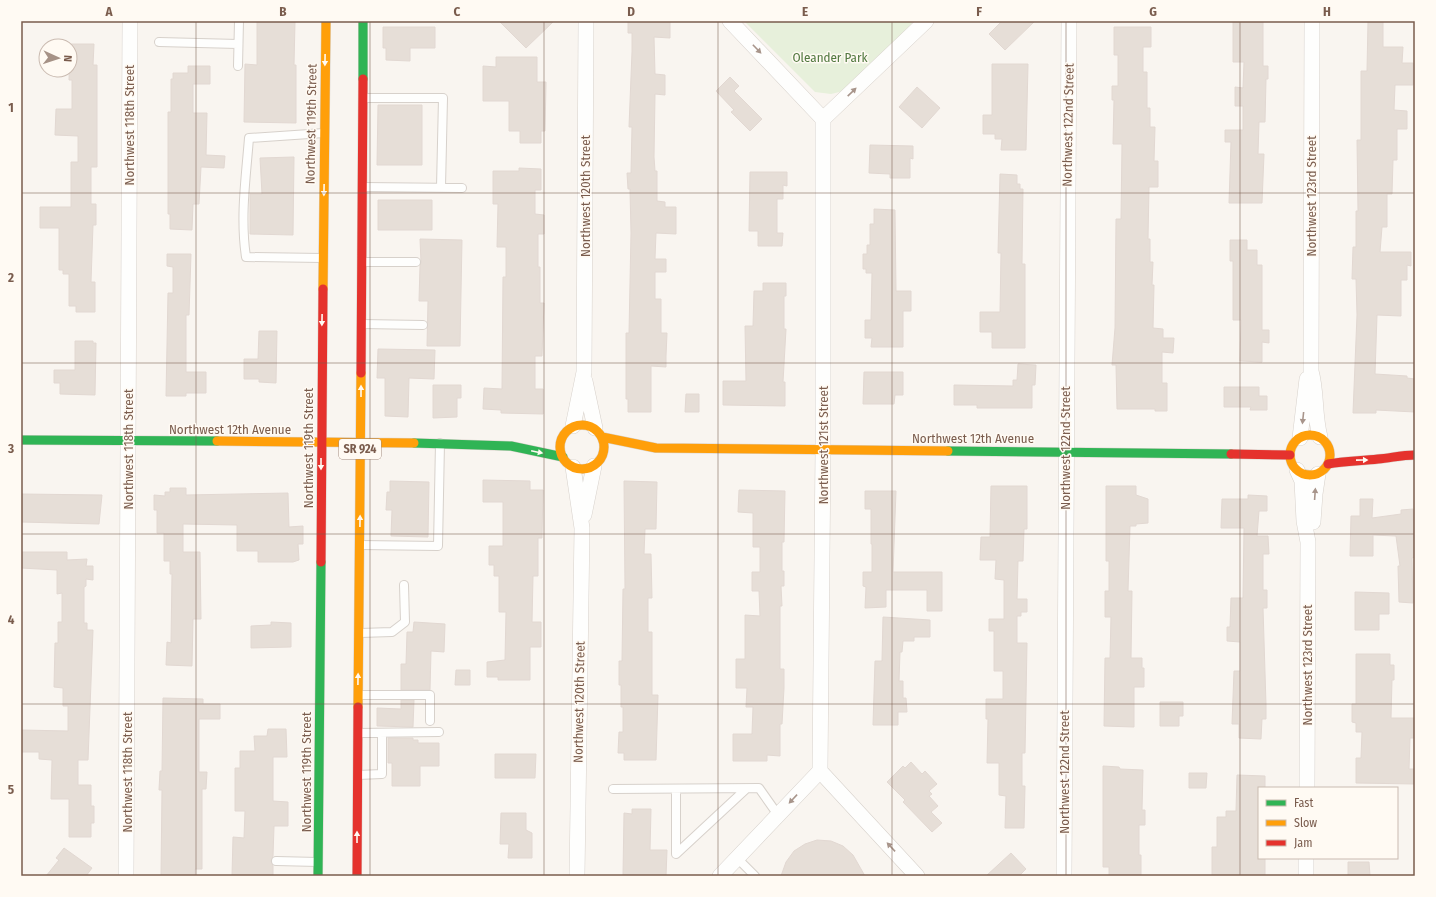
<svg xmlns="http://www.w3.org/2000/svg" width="1436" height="897" viewBox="0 0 1436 897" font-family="'Fira Sans Condensed',sans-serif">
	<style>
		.green { fill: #e7f0db }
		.building { fill: #e6ded7; stroke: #e2d8d2 }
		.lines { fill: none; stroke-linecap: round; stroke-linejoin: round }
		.lane-casing { stroke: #d7d1cb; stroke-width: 10 }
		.street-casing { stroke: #d7d1cb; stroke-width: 16 }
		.fast-casing { stroke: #d9d2cb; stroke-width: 10 }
		.slow-casing { stroke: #d9d2cb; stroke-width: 10 }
		.jam-casing { stroke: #d9d2cb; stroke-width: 10 }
		.lane { stroke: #fefefd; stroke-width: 8 }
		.street { stroke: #fefefd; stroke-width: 15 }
		.fast { stroke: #30b455; stroke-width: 9 }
		.slow { stroke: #ff9f0a; stroke-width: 9 }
		.jam { stroke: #e5322d; stroke-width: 9 }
		.oneway { fill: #a8958b }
		.oneway2 { fill: #fffaf3 }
		.grid { fill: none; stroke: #7a5c4d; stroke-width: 1; stroke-opacity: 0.55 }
		.labels { text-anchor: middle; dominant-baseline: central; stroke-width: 3; stroke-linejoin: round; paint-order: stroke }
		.shield { fill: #fffaf3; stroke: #a28b7f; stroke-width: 1 }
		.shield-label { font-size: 12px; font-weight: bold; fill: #7a5c4d }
		.park-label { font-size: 13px; fill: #537a41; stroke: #fffaf3 }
		.street-label { font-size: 13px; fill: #7a5c4d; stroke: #fffaf3 }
		.neatline { fill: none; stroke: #7a5c4d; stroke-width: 1.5 }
		.grid-label { font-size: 13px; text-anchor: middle; font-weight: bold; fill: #7a5c4d }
	</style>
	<rect width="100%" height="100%" fill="#f9f5f0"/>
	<path class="green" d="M744,21h170l-66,69 -17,4 -16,-2z"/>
	<path class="building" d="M257,21h38l-1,44h2v58l-52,-1 1,-58 12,1z
		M499,21h55l-28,27z
		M628,21h42v17l-16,-1 1,37 10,1v20l-10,-1 -1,63 1,14h2v30l8,1v5h11v27l-20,-1 -1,26h11v13h-11v27h6v34h6l-1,23v11l-15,-1v46h-23v-13h-2v-66h3l2,-100 -1,-44h-2l-1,-16h4l1,-46h-3l3,-75v-19h-4z
		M1002,21h33l-30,29 -16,-16z
		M1233,21h30v45h5v13h-2l-1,43h-6l-1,32h6l-2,49h-33l2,-61h-6v-12h18v-24h-8v-19l8,1 1,-26h-11z
		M1368,21h15v26h20l-1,16h11v22h-18l-1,25 13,1v18h-10v31h-4l-1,34h-5v33h-5l-2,25h31v14l-4,-1v15h-6v36l-24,-1 -2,59 32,2v2l8,1v33l-39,-2v3h-23l4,-98 -1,-36h-4l1,-32h3v-36h2l-1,-71h4v-69h6z
		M383,27h52v21h-25v13l-24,-1v-12h-3z
		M1114,27h37v20h-8v25h4v36h3v19h5l-1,34h4v26h-9l-1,52h2v23h3l-1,23h2l-1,43 10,1v9h11l-1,15 -11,-1v31h5v28h-12v-2h-38l-1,-44h-4l3,-37 1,-109h5l1,-75h-9l1,-44h-2v-14h6v-31h-4z
		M70,44h24l-1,21h4v102h-6v37h5v21h-3l-2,57h4v30h-19v-6h-7v-32h-6v-4h-4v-42h-19v-21h31v-45h7v-26l-23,-1 1,-26h16v-29h-3z
		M496,57h41v25h9l-1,49h-4v12h-21v-12h-11v-30h-26v-35l13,1z
		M992,64h36l-2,86h-25l1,-11h-7v-5h-12v-19h9z
		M188,66h22v18h-17v29h14l-1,42 19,1 -1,12 -23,-1 -2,37h-6l-1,26 -22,-1v-15h-2v-102h3v-33h2v-6h15z
		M730,77l9,9 -5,5 28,28 -12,12 -19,-19 3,-2 -18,-19z
		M917,87l23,21 -18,20 -23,-21z
		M378,105h44v60h-45z
		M870,145l43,1v13l-3,-1v20h-20v-4l-21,-1z
		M294,157l-1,78 -43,-1v-40h12l-2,-36z
		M519,168l22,1v21h-6v24l9,1v19h-6v33h2v36h4l-2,53h-7v33h8v25l-42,-1v-3l-18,-1 1,-21 18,1 1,-112h3v-30h-9l1,-43h-5v-33h26z
		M750,172h37v14l-4,-1v14h-6v34h6l-1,13h-24v-15h-9z
		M1000,174l17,1v9h3v5h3l-1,75h3v84h-33v-16h-12v-20h20l1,-59h-3z
		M378,200h54v30h-54z
		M874,209l21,1 1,81h15v20h-8v36h-32l1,-9h-7v-18h6l1,-47h-6v-4h-3v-15h4v-9h3v-21h4z
		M420,239l42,1 -2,106h-33l1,-45h-9l1,-35 1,-4z
		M1230,240h17v10h10v15h5v65h7v13l-7,-1v20l-22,-1 1,-41h-8v-59h-3z
		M167,254h24l-2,61h-3v57h20v21h-20v3h-20l2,-103h5v-26l-6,-1z
		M763,283h23v13h-2v33h2l-3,53h2v24l-62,-1v-24h23l-1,-55h8l1,-35h9z
		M259,331h18l-1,52 -17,-1v-3h-15v-20h14z
		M75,341h18v2h3l-1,52 -35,-1v-11h-6v-13h21z
		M378,349l57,1 -1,29 -25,-1 -1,39 -23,-1v-38h-8z
		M1018,364l18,1 -1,20h-3v23h-55v-3h-23v-20l59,1v-6h4z
		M864,372h39v23h-8l-1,9h-31z
		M433,385h28v13h-4v19l-24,1z
		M1224,387h35v9h8v14h-17l1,-3h-27z
		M686,394h13v18h-14z
		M483,480l47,1v9h13l-1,48h-4v38h-5l-1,46h9v25h-11v33h-32v-3h-11v-15l18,-2 1,-48h-7v-36h-5v-11h-5v-19h14v-44h-20z
		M390,481l39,1 -1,55 -37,-1 1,-26h-6l1,-18h3z
		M624,481l33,1 -1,47h-11l-1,25h7l1,44h-4v34h4v63h6l-2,65h-32v-7h-6l1,-21h4v-25h-2v-22h-2v-24h3l1,-72h2z
		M991,486h36v43h-3l-1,32h-5l-1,38h10v13h-6v4h-4v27h10l-2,110h-3v33h3l-1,42h-19l1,-32 -7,-1v-32h-12l1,-44h-2v-20h17v-28h-9v-40h-5v-12h15v-39l-9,-1 1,-19h-16l1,-23h9z
		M1106,486h30v9l12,4v24l-12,1v2h-6l-2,65h4l-1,67h11v10h2v19h-10v40l-30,-1 1,-68h5l1,-41h-6v-26h4v-30h-3z
		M170,488h16v7l102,-2 1,34 14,-1v18h-5l1,16 -6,2h-35v-11h-21v-26l-54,-1v28h17l1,67h-8l-1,47 -26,-1 1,-23 4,1 1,-69h-2v-13h-6v-28h-7v-23h-3v-15l11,1v-4h5z
		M739,490l46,1 -1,51h-2v29h2v15h-3l1,20h-2v63h4v19l-2,36h-2v32l-13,-1v6h-34v-27h19l1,-27h-7l1,-19h-11v-29h9v-44l15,1 -1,-25h-7v-19h8v-25h-7v-34l-15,-1z
		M865,491h31l-3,81h49v39h-15v-21h-41v17l-21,1 1,-21 -3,-1v-14h9v-28h-1v-35h-6z
		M21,494l81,1 -3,29 -78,-2z
		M1248,495l19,1v15h-8l-2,25h11l1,18h-6v36h4v18h-4l3,97v14h-4l-1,20 -22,-1v-14h-7l2,-53h6v-29l-13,-1v-14h3l1,-29h12l1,-70h-23l1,-29h26z
		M1360,499h13l-1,19 29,-4v-4l12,-1 2,48 -3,1 1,45 -14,-1 -1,-36h2l-4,-30 -23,-1v21h-23l1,-40h9z
		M21,552h46v8l20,-1 -1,7h7v14l-7,-1v7l-2,1v36h3v7h6l-5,130h-10v25h13v21h3v17h-3v14h-22v-38h-18l1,-39 -13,-1v-7h-18v-22l47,1v-25h-5v-18l-9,-1 1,-44h3v-21h4v-29l-5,1v-24l-36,-2z
		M1355,592l34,1v21h-10v16h-24z
		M883,617l47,3v17h-16v4h-11l-1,11h-2l-1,29h4v17h3l1,14h-9v13h-25l2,-64h7z
		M271,622l20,1v24l-40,1v-22l20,-1z
		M414,622l31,2 -1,28 -13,-1 -1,39h-29v-26h5l1,-32h6z
		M1356,654h34v11h4v15h-2l-1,38h24v20h-5l-1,31h6v15l-59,-1v-25h5l1,-26h-6v-9l-4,-1v-18h4z
		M456,670h14v15h-15z
		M163,698l40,1v5h17v15h-21v53h8l-1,17h-4v80h-7v7h-34l1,-86h-3l1,-19h2z
		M401,700h13l-1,27 -36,-1v-18l24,1z
		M1160,702h23v14h-4v10h-19z
		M268,729h18l1,28h-14v44l15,1v24h-14l-1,30 -2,5 2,5v10h-41l1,-39 11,1 1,-27h-10v-43h5v-17h15l-1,-15h13z
		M388,738h25v2h5v3h21v23h-19v20h-28v-23h-4z
		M495,754h41l-1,24h-40z
		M911,762l11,12 3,-3 12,13 -8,7 3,3 -3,2 9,10 -7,6 11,11 -10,9 -29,-30 2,-2 -18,-18 16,-16 2,2z
		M1103,766l16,1 1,2 23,1 -1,40h3v15h-6v30h2v20h-32v-8h-6z
		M1189,773h18l-1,15h-17z
		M1237,775l28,1v12h-6v70h6v18h-53v-29h5v-30h9v-6h10z
		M632,809h19l-1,41h17l-1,26 -43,-1 1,-62 8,1z
		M501,813h25v17l6,3v25h-24l1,-14h-9z
		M817,840l14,1 12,5 10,9 12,21h-84l5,-14 8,-11 11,-7z
		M64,848l28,20 -6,8h-40l13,-16 -3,-2z
		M1011,853l15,16 -7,7h-33z
		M1348,862h21l1,14h-22z"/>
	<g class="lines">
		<g class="lane-casing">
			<path id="lane" d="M159,42l79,2
				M238,66l1,-45
				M363,98h80l-2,89
				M363,187l99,1
				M322,258l-76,-1c-6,-40 0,-80 3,-119l75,-5
				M362,262h54
				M362,324l61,1
				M360,545l78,1 2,-103
				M360,633l32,-1 13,-10 -1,-37
				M359,695h71v26
				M358,733l81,-1
				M358,775l24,-1v-41
				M613,789l146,-1 19,27
				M676,789v65l70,-65
				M737,858l18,18
				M276,861l42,1"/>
		</g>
		<g class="street-casing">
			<path id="street" d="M730,21l93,98
				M1312,21l-1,350c6,21 3,44 9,66
				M823,119l103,-98
				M585,381l10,47
				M573,426l11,-54 2,-351
				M1300,438l7,-59
				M573,467l9,61 -5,348
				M1297,470l5,11 2,40 4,21 -1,246
				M584,515l10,-49
				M1313,522l2,-28 3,-20
				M820,771l3,-321v-331
				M820,771l97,105
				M126,876l4,-855
				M720,876l100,-105
				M1064,876l5,-855
				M1306,876v-18"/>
		</g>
		<g class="fast-casing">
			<path id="fast" d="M363,79v-58
				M21,440l196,1
				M414,443l97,3 52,11
				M948,451l283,3
				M318,876l3,-314"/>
		</g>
		<g class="slow-casing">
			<path id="slow" d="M323,289l3,-268
				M560 447a22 22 0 1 1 44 0a22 22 0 1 1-44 0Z
				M1290 455a20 20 0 1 1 40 0a20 20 0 1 1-40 0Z
				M602,437l54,11 292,3
				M217,441l197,2
				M358,707l3,-334"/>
		</g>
		<g class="jam-casing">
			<path id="jam" d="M361,373l2,-294
				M1231,454l59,1
				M1328,464c17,-3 33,-3 50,-5 13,-1 23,-4 37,-4
				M321,562l2,-273
				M357,876l1,-169"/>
		</g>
		<use href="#lane" class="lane"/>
		<use href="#street" class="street"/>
		<use href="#fast" class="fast"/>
		<use href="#slow" class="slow"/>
		<use href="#jam" class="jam"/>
	</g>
	<defs><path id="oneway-solid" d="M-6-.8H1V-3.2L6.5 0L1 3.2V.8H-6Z"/></defs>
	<g class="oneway">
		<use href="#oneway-solid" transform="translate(757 49) rotate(46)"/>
		<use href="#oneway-solid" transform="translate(852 92) rotate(-44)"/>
		<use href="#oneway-solid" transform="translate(1303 418) rotate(96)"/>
		<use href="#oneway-solid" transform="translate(1315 494) rotate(-86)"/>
		<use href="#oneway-solid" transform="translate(793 799) rotate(133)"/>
		<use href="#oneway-solid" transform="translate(891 847) rotate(-133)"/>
	</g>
	<g class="oneway2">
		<use href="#oneway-solid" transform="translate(325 60) rotate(91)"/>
		<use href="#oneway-solid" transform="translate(324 190) rotate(91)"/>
		<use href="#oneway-solid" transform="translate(322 320) rotate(91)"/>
		<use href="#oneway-solid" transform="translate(361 391) rotate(-90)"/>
		<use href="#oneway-solid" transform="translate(537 452) rotate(12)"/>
		<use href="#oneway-solid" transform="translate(1362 460) rotate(-1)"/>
		<use href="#oneway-solid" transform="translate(321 464) rotate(90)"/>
		<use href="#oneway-solid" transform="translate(360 521) rotate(-89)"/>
		<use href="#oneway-solid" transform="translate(358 679) rotate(-89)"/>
		<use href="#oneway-solid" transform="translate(357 837) rotate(-90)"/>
	</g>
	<path class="grid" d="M196,21v855M370,21v855M544,21v855M718,21v855M892,21v855M1066,21v855M1240,21v855M21,193h1394M21,363h1394M21,534h1394M21,704h1394"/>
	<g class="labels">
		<rect class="shield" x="339" y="439" width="42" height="20" rx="3"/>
		<g class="shield-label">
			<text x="360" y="449">SR 924</text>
		</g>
		<g class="park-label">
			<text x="830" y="57">Oleander Park</text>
		</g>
		<g class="street-label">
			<text transform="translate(311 124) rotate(-89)">Northwest 119th Street</text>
			<text transform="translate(129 125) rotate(-90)">Northwest 118th Street</text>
			<text transform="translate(1068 125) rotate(-89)">Northwest 122nd Street</text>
			<text transform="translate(585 196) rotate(-90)">Northwest 120th Street</text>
			<text transform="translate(1311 196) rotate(-90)">Northwest 123rd Street</text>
			<text x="230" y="429">Northwest 12th Avenue</text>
			<text x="973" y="438">Northwest 12th Avenue</text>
			<text transform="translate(823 445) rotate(-90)">Northwest 121st Street</text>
			<text transform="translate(308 448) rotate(-90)">Northwest 119th Street</text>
			<text transform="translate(1065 448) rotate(-90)">Northwest 122nd Street</text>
			<text transform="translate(128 449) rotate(-90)">Northwest 118th Street</text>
			<text transform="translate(1307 665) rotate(-90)">Northwest 123rd Street</text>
			<text transform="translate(579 702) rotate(-89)">Northwest 120th Street</text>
			<text transform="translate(127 772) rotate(-90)">Northwest 118th Street</text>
			<text transform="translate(306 772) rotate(-90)">Northwest 119th Street</text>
			<text transform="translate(1064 772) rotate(-90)">Northwest 122nd Street</text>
		</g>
	</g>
	<rect width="1436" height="897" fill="none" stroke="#fffaf3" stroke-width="44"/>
	<rect x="1258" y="787" width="140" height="72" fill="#fffaf3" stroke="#cabbb1"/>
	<rect x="1266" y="800" width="20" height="6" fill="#30b455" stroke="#cabbb1"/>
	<text x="1294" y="807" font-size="12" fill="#7a5c4d">Fast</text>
	<rect x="1266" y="820" width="20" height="6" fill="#ff9f0a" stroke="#cabbb1"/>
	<text x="1294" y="827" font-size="12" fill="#7a5c4d">Slow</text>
	<rect x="1266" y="840" width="20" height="6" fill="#e5322d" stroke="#cabbb1"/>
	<text x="1294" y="847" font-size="12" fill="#7a5c4d">Jam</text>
	<g transform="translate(58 58) rotate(93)"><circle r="19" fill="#fffaf3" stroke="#cabbb1"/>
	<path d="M0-3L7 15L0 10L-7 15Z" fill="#a69286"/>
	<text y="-6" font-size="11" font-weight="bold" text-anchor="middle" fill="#7a5c4d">N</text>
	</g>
	<rect x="22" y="22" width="1392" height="853" class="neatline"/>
	<g class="grid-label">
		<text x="109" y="16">A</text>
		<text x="283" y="16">B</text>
		<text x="457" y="16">C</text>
		<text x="631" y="16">D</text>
		<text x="805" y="16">E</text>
		<text x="979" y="16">F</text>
		<text x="1153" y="16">G</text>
		<text x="1327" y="16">H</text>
		<text x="11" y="112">1</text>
		<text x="11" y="282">2</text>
		<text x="11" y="453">3</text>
		<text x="11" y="624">4</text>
		<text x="11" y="794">5</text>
	</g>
</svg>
